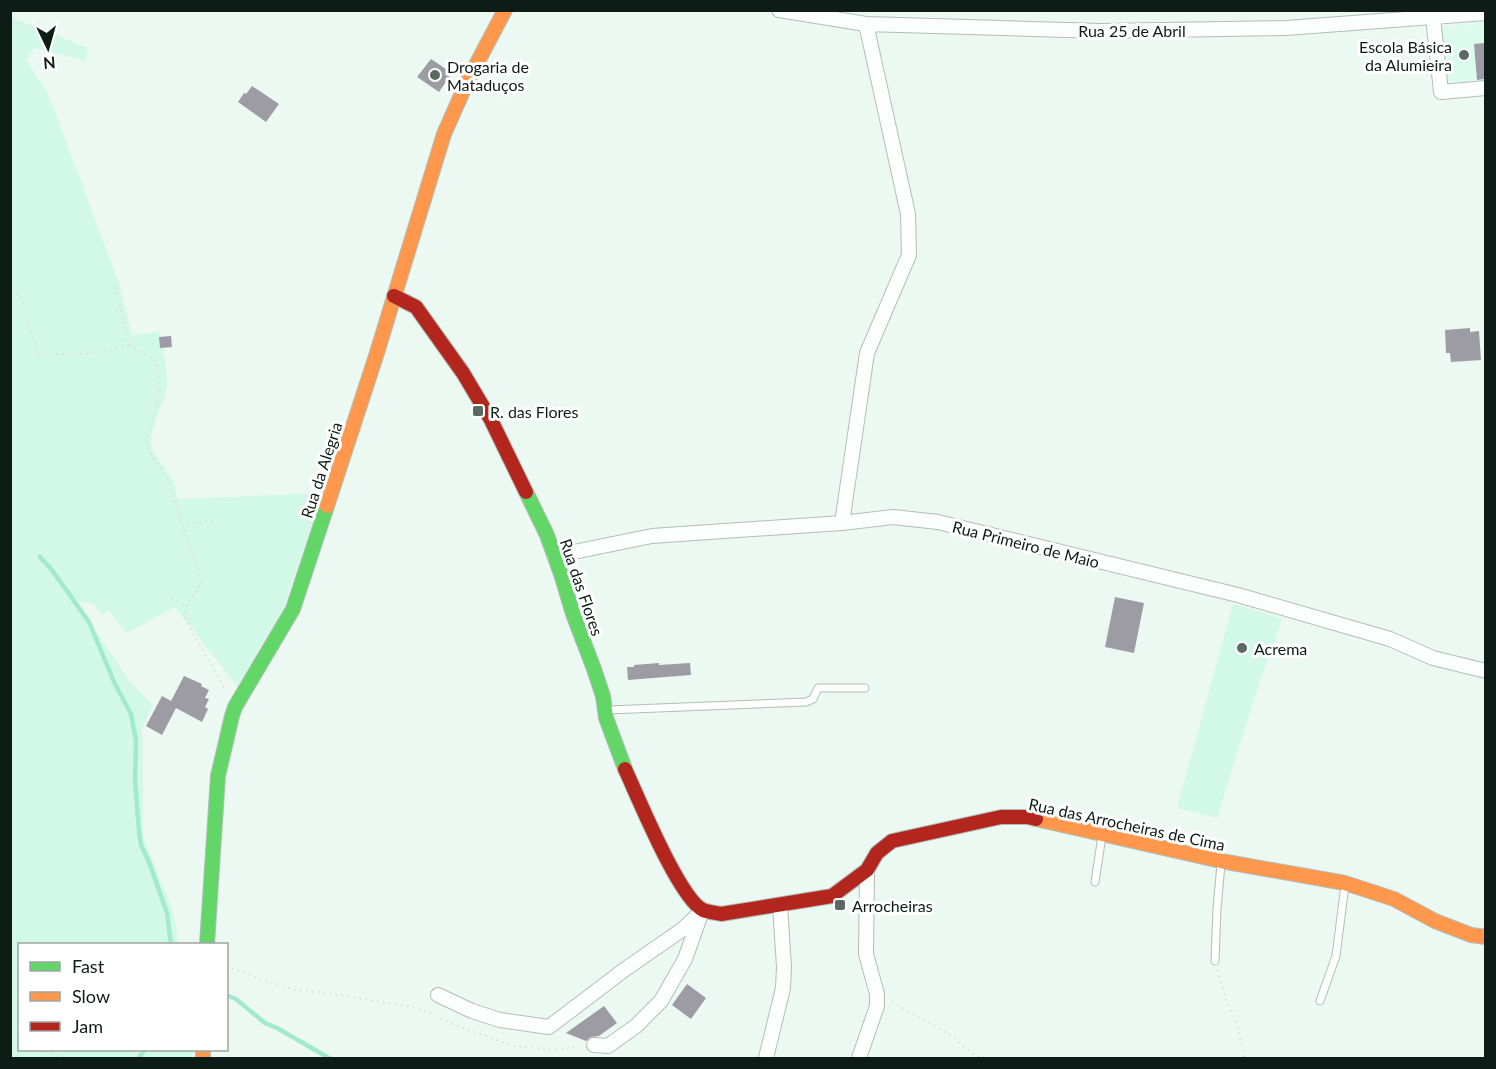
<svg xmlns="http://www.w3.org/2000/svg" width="1496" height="1069" viewBox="0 0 1496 1069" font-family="Lato,sans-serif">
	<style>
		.built { fill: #dbfced }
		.green { fill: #d2f8e8 }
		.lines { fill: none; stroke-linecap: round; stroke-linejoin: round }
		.stream { stroke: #a2eacd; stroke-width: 4.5 }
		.building { fill: #9d9ca5 }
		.lane-casing { stroke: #b1beb8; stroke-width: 9 }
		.street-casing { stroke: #b1beb8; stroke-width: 16 }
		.fast-casing { stroke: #b1beb8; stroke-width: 16 }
		.slow-casing { stroke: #b1beb8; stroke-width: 16 }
		.jam-casing { stroke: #b1beb8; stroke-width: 16 }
		.path { stroke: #d9dddb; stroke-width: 2; stroke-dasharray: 1.5 4.5; stroke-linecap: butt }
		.lane { stroke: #fcfefd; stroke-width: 7 }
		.street { stroke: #fcfefd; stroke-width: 14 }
		.fast { stroke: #63d668; stroke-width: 14 }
		.slow { stroke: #ff974d; stroke-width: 14 }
		.jam { stroke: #b3261e; stroke-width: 14 }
		.poi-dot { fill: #5b6963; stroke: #fff; stroke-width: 2 }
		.labels { text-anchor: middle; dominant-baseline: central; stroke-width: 6; stroke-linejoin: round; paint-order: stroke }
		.street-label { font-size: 16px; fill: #0d1c16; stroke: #fff }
		.poi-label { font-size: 16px; fill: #0d1c16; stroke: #fff; text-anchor: start }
	</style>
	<rect width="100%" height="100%" fill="#ecf9f3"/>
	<path class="built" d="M1485,22v57l-39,3 -6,-51 2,-4z"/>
	<path class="green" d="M10,17l78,31 -2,13 -51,-13 -9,12 22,33 72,193 12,49 27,-3 1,16h3c2,15 7,32 2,47 -4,14 -13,29 -14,45 -1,16 16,26 22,40 3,6 3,13 5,19l145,-6 -40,116 -46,77 -62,-79 -48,26 -19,-23 -6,5 -8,-11 -19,-3 55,80 23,24 -12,25 2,8v99l27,66 6,22 2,19h-158v106h174l-3,8h-180z
		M1233,604l49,15 -29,83 -36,116 -40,-10z"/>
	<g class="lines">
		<path class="stream" d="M40,557l12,13 37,52 26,62 16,30 5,27 -1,39 4,51 2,14 8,17 18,51 4,31
			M226,995l10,4 29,24 12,5 52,30
			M139,1058l5,-8"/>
	</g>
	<path class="building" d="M1485,43v36l-8,1 -3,-36z
		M431,59l21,14 -13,19 -22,-15z
		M252,86l27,18 -13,18 -28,-20 6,-9 2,1z
		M1470,328v4l9,-1 2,29 -30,2 -1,-9h-4l-1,-23z
		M171,336l1,11 -12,1 -1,-11z
		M1115,597l29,6 -10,50 -29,-6z
		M659,663v2l31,-2 1,12 -63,5 -1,-13h7v-2z
		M184,676l18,8 -1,2 8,4 -4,8 4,1 -4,8 3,2 -6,13 -26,-14 -14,27 -16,-9 16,-30 9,5z
		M687,984l19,14 -15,21 -19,-14z
		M604,1006l13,17 -18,13 -8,1 -5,4 -20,-8z"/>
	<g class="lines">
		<g class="lane-casing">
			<path id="lane" d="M608,710l198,-8 7,-3 5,-11h47
				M1095,882l7,-46
				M1215,961l2,-52 4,-45
				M1320,1001l16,-45 9,-71"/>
		</g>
		<g class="street-casing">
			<path id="street" d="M779,10l87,14 234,7 186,-3 200,-15
				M1433,17l8,75 45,-4
				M842,523l25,-170 42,-98 -1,-41 -42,-190
				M554,556l98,-20 190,-13 51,-6 45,5 300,73 152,44 43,19 53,13
				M438,995l34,16 28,9 49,7 75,-57 59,-41 20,-19
				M594,1045l14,1 28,-20 25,-25 24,-42 17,-48
				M766,1058l17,-70 1,-21 -4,-62
				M859,1058l18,-52v-12l-11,-40 1,-84"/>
		</g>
		<g class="fast-casing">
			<path id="fast" d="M526,492l21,43 15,42 11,37 21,55 9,27 3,22 19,51
				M207,944l11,-168 14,-60 3,-9 58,-98 34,-103"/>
		</g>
		<g class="slow-casing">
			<path id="slow" d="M327,506l49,-150 68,-222 23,-52 38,-72
				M1036,819l185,42 124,22 49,16 41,22 36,14 15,2
				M203,1050v8"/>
		</g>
		<g class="jam-casing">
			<path id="jam" d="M394,296l22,11 47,66 28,47 35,72
				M625,769c13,28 54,129 78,141 5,2 13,3 18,4l111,-18 35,-26 10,-17 15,-12 109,-24h26l9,2"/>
		</g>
		<path class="path" d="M115,287l14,58 29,17v39l-11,39 2,10 4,9 10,13 8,15 10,36 20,55c-1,22 -20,18 -15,43l39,68
			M10,293l10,2 18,59h48l43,-9
			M182,526l25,-5h12
			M171,599h5l2,3 8,4
			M226,967l19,5 12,6 38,12 32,3 91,15 37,17 59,21 41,4 24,-4
			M1218,970l8,30 10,21 3,11 5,26
			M892,1002l60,34 12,11 16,11
			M40,1050l27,8"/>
		<use href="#lane" class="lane"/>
		<use href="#street" class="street"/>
		<use href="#fast" class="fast"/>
		<use href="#slow" class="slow"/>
		<use href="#jam" class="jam"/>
	</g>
	<g class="poi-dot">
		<circle cx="1464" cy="55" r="6"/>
		<circle cx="435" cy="75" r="6"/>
		<rect x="472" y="405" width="12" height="12" rx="3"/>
		<circle cx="1242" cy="648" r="6"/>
		<rect x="834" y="899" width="12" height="12" rx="3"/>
	</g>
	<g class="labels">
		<g class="street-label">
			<text x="1132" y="30">Rua 25 de Abril</text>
			<text transform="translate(321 470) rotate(-72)">Rua da Alegria</text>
			<text transform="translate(1026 544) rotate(14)">Rua Primeiro de Maio</text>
			<text transform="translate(582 587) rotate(71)">Rua das Flores</text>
			<text transform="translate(1127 824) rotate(12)">Rua das Arrocheiras de Cima</text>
		</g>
		<g class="poi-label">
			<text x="1452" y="46" text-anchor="end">Escola Básica<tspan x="1452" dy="18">da Alumieira</tspan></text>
			<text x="447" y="66">Drogaria de<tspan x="447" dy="18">Mataduços</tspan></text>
			<text x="490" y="411">R. das Flores</text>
			<text x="1254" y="648">Acrema</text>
			<text x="852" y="905">Arrocheiras</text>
		</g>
	</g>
	<rect width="1496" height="1069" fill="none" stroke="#0d1c16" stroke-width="24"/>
	<rect x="18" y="943" width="210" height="108" fill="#ffffff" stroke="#9ea4a2" stroke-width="1.5"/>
	<rect x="30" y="962" width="30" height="9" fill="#63d668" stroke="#9ea4a2" stroke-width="1.5"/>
	<text x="72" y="973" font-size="18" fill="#0d1c16">Fast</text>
	<rect x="30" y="992" width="30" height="9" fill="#ff974d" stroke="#9ea4a2" stroke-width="1.5"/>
	<text x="72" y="1003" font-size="18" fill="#0d1c16">Slow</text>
	<rect x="30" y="1022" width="30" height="9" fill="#b3261e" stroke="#9ea4a2" stroke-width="1.5"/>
	<text x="72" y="1033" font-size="18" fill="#0d1c16">Jam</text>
	<g transform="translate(48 48) rotate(175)" stroke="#ffffff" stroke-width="4.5" paint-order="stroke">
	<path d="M0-4.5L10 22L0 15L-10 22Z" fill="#0d1c16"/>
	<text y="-9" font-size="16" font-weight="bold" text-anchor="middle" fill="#0d1c16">N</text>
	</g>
</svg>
